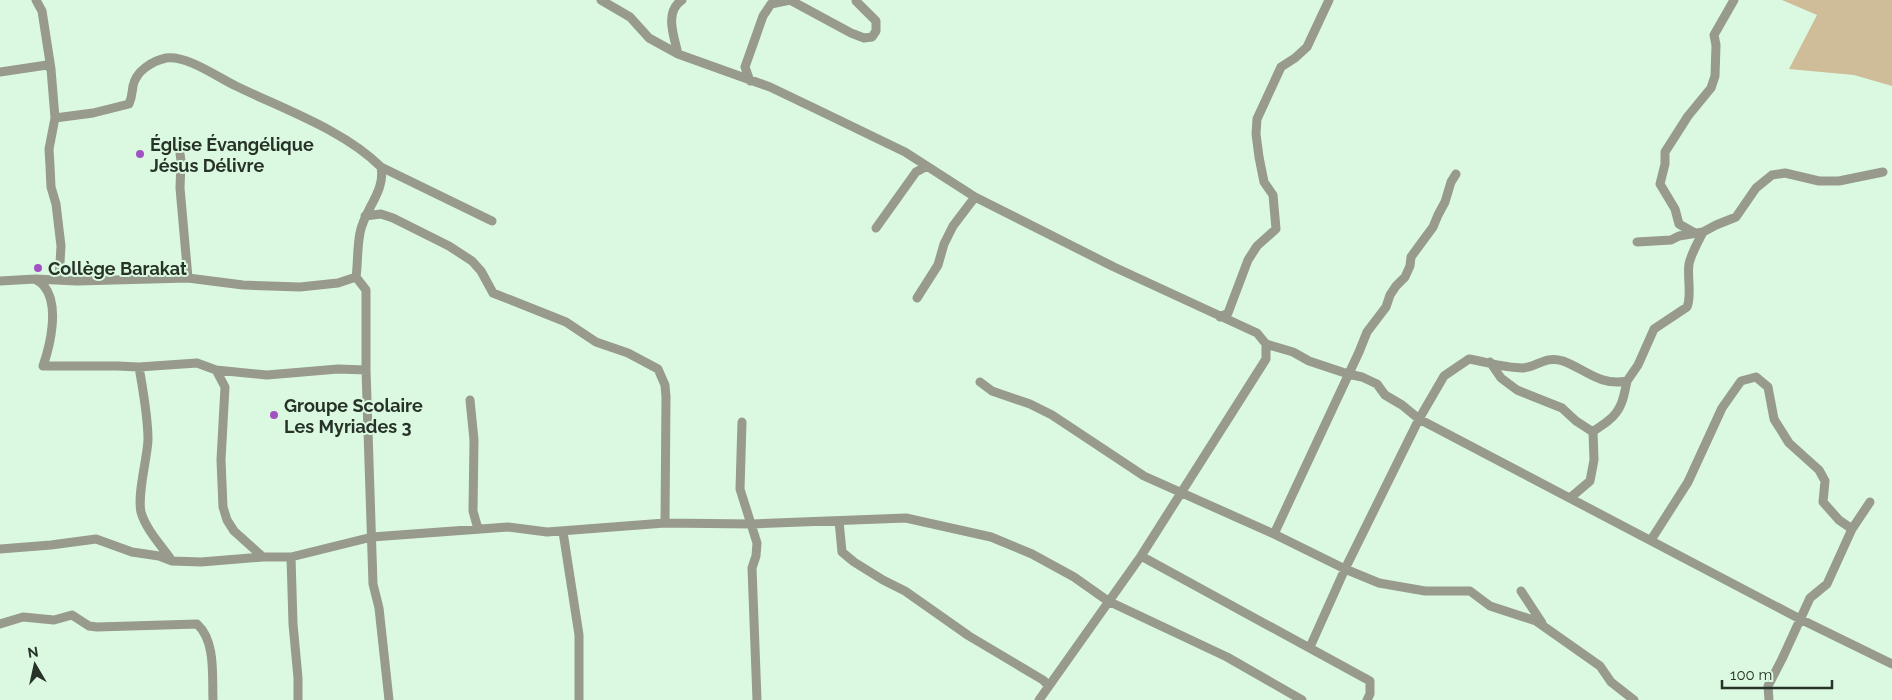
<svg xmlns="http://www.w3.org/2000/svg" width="1892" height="700" viewBox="0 0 1892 700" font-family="Raleway,sans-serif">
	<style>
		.green { fill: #cfbc99 }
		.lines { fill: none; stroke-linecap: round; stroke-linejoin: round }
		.street { stroke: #979a8c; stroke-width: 9 }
		.poi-dot { fill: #a251c1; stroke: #dbf9e0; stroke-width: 2 }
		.labels { text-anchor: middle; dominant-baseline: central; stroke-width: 4; stroke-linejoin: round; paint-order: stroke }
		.poi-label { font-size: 18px; font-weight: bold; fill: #273229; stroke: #dbf9e0; text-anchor: start }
	</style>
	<rect width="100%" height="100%" fill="#dbf9e0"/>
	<path class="green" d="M1782,0h110v86l-38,-11 -65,-6 28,-54z"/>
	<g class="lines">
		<path class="street" d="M36,0l6,11 9,58
			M601,0l29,17 19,21 29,16 92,33 46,22 89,43 70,45 139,70 143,66 9,11 27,8 16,9 39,13 14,3 15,7 8,11 17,10 17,14 381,200 92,45
			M678,54c-4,-18 -14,-42 4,-54
			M0,72l47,-7 4,4 4,49 -6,31 1,17 1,21 5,17 5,42 -2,33
			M750,81l-5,-14 18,-51 8,-12 19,-4 61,33 13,5 8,-1 4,-6v-10l-20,-20
			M55,118l38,-5 36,-9c3,-7 3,-11 4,-18 3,-15 19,-25 33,-28 21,-3 51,19 70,28 47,23 108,44 145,81l111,54
			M179,146l2,15 -1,27 8,90
			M381,167c5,24 -17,43 -21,66 -3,15 -2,30 -4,44l10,13v80l7,214 6,24 10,92
			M365,216l16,-2 12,4 56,28 23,15 9,10 12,22 73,29 30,20 32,11 30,16 7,16 1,12 -1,126
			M876,228l40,-56 11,-6
			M1693,232l-14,-8 -4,-15 -15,-25 5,-20v-12l23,-36 23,-28 4,-12 1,-31 -2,-10 20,-35
			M1637,242l34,-2 8,-4 24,-4 13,-7 20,-8 20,-29 16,-13 13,-2 34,8h20l44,-9
			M35,279c3,2 7,4 9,7 16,19 6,60 -1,80h74l22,1 58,-4 19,7 51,5 71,-6 28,1
			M0,281l35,-2 42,2 111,-3 55,7 57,2 38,-4 18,-6
			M917,298l21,-33 6,-21 9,-18 22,-29
			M1220,317l8,-4 20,-53 9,-14 19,-17 -3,-34 -9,-13 -5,-25 -3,-23 1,-15 24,-52 14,-9 12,-11 22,-47
			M1490,362l11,16 16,12 45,18 14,13 17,11
			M139,367c4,24 9,49 9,73 -1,20 -11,54 -7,72 5,18 21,34 31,49
			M216,370l9,17 -4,73 2,47 4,13 7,11 29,26
			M980,382l12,9 38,13 22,11 92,61 130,58 71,35 34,14 46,8h45l20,15 46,15 64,45 11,16 23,18
			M470,400l4,40 -1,71 5,18
			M742,422l-2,67 17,54 -1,13 -4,12 5,132
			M1570,498l20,-17 4,-21 -1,-28c5,-5 11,-7 16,-12 13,-10 15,-24 18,-39
			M839,521l3,31 12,10 29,18 22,11 64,45 74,44 6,6
			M563,532l16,103v65
			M1274,534l85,-182 8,-20 19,-25 4,-12 6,-9 9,-9 5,-11 1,-9 22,-30 5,-12 7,-13 6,-20 5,-8
			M1651,540l37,-58 34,-74 19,-27 15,-4 12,10 6,32 15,24 30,27 6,11 -2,21 16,18 13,9
			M0,549l51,-4 45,-6 36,13 27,4 13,5 29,1 62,-5h28l81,-20 136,-10 39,5 118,-9 87,1 154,-6 85,19 41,17 42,23 34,24 119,56 75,43
			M1141,556l229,125v13l-3,6
			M291,557l2,67 5,54v22
			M1521,591l21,32
			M0,624l23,-7 31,3 18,-5 17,11 8,1 100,-3c19,17 15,52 16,76
			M1310,647l35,-78 74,-150 25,-43 25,-17c17,3 36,9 53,9 15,0 22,-13 41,-7 24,9 36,25 64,20l11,-16 16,-36 33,-22c5,-11 0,-30 2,-43 2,-10 9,-22 14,-32
			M1039,700l102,-144 125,-197v-15
			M1769,700l-1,-14 14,-27 28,-61 17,-14 25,-55 18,-27"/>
	</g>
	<g class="poi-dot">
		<circle cx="140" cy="154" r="5"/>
		<circle cx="38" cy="268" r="5"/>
		<circle cx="274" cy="415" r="5"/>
	</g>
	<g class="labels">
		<g class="poi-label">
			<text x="150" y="144">Église Évangélique<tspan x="150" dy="21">Jésus Délivre</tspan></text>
			<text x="48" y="268">Collège Barakat</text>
			<text x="284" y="405">Groupe Scolaire<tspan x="284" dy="21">Les Myriades 3</tspan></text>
		</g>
	</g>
	<g transform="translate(35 665) rotate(351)" stroke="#dbf9e0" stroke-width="4" paint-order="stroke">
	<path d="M0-4L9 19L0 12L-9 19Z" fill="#273229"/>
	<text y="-8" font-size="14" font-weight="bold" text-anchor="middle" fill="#273229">N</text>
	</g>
	<path d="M1722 680v8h110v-8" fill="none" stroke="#273229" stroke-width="2.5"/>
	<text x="1730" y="680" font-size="15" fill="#273229" stroke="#dbf9e0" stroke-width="4" paint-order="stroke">100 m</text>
</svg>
